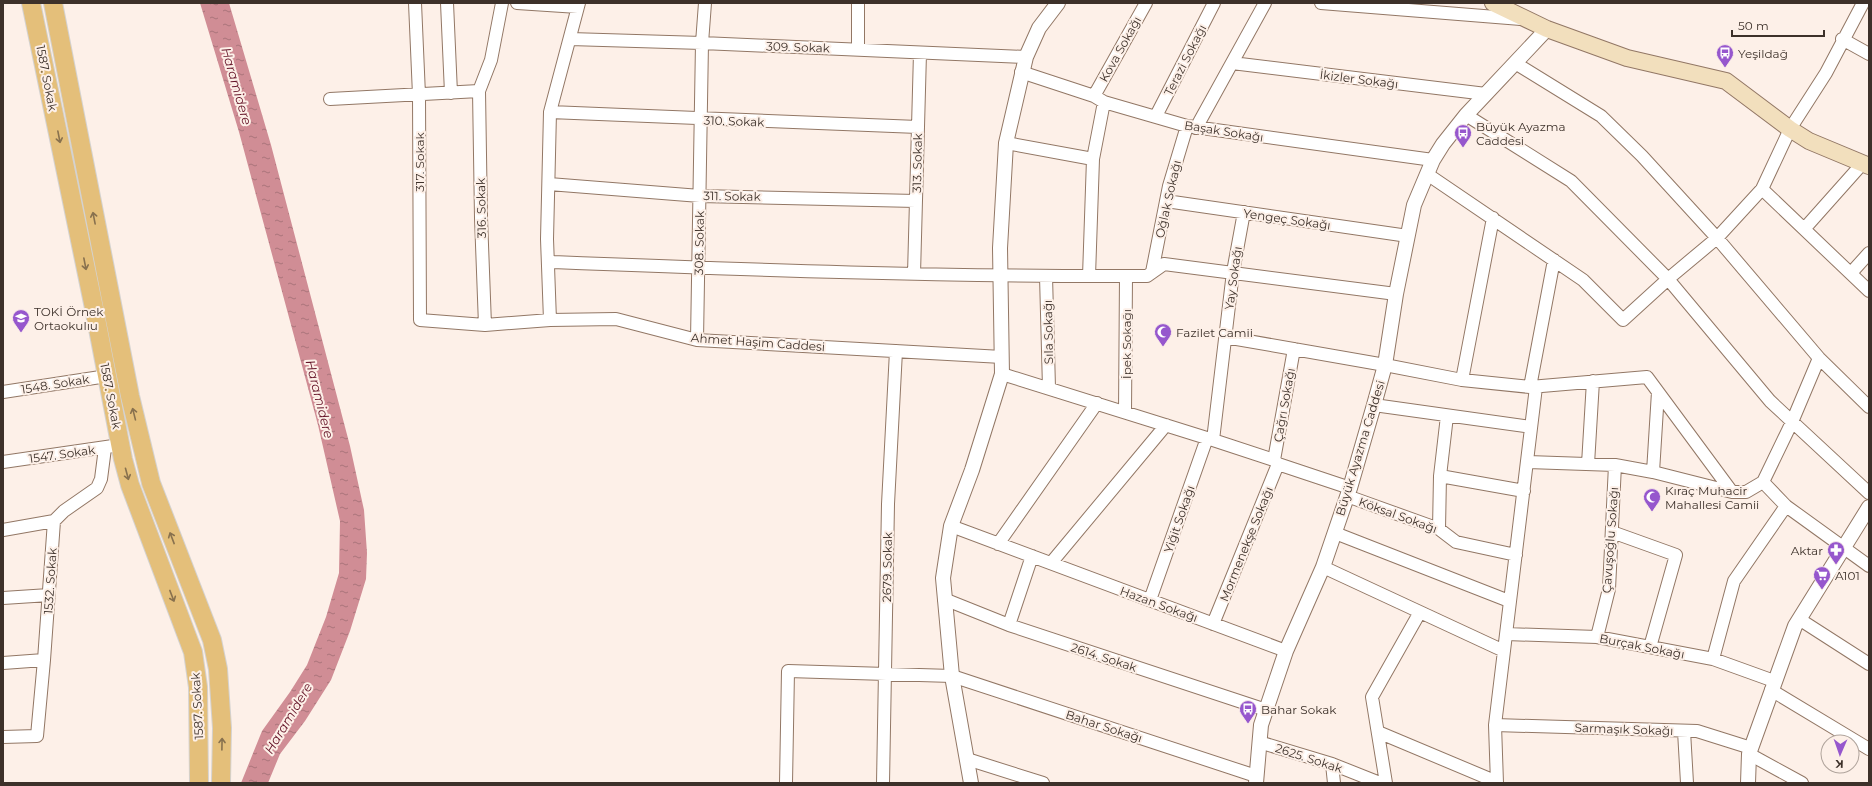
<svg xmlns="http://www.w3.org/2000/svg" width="1872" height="786" viewBox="0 0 1872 786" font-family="Montserrat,sans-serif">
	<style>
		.water { fill: url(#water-ripples) }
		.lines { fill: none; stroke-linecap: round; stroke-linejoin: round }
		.minor-casing { stroke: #927765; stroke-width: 14 }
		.tertiary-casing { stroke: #927765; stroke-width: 16 }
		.secondary-casing { stroke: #927765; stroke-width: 18 }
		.primary-casing { stroke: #d4d2d0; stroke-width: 20 }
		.minor { stroke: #fff; stroke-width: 12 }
		.tertiary { stroke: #fff; stroke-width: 14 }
		.secondary { stroke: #f2dfbd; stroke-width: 16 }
		.primary { stroke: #e4bf7a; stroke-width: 18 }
		.oneway { stroke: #88714e }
		.labels { text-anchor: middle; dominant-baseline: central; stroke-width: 4; stroke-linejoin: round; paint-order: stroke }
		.street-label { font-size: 12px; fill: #3d312a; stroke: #fdf0e8 }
		.poi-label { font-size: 12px; fill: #3d312a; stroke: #fdf0e8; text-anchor: start }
		.water-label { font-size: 13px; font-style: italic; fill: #651428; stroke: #fdf0e8 }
	</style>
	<defs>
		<pattern id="water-ripples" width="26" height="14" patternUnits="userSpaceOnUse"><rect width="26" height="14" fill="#d08d95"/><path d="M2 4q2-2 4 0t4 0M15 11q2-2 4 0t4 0" fill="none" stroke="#aa747a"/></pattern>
	</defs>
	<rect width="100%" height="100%" fill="#fdf0e8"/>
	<path class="water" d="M200,3h29l42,142 79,301 14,64 3,43 -1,26 -16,52 -19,49 -26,41 -25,33 -12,29h-27l21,-52 28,-39 17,-27 19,-48 13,-44 1,-52 -22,-96 -79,-293z"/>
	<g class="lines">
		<g class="minor-casing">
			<path id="minor" d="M415,3l4,92 1,225 65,5 65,-5 66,-1 81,21 305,17
				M447,3l4,90
				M517,3l61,4
				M1321,3l200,16
				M570,39l132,4 324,14
				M1842,39l27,15
				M858,50v-47
				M1232,63l254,31
				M1515,63l86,53 41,40 75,82 102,120 50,49
				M1021,72l73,24 10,6 83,24 246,34
				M479,91l2,127 4,107
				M1094,96l52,-93
				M330,99l149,-8 12,-31 11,-57
				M550,112l368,15
				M1466,115l105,66 97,98 102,122 99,92
				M1156,116l58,-113
				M1196,128l69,-125
				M1006,143l87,16
				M1427,174l156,106 40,40 45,-41 49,-41 45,-49 107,102
				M549,184l151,12 216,5
				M1762,189l28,-60 36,-56 37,-70
				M1166,201l242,35
				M1805,228l57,-64
				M548,261l5,1c198,8 396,15 594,14l17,-12 232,30
				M1152,272l17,-86 18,-60
				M1851,273l18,-20
				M914,274l6,-221
				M1046,276l3,112
				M1089,276l4,-117 11,-57
				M550,320l-3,-81 3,-127 29,-109
				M1225,337l160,28 77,15 68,7 117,-10 85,115 -79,-20 -38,-7 -87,-3
				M697,340l5,-297 3,-40
				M1819,358l-27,64 -29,60 23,24 83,60
				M1002,374l211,66 61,20 4,4 72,24
				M1462,380l31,-162
				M1530,387l24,-127
				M3,392l104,-16
				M1374,405l157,22
				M1125,412l1,-136
				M1213,440l20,-168 11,-60
				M1274,460l20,-111
				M3,462l110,-16
				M1588,464l5,-83
				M1653,472l5,-80
				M1440,476l84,15
				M1732,492h14l17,-10
				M1347,496l92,33 17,13 60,13
				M951,526l335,125
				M1439,529l1,-53 7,-60
				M3,530l51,-9
				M1612,532l64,23 -26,92
				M1335,533l174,68
				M998,544l99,-141
				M1051,563l115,-138
				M1323,567l181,84
				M3,598l46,-3
				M944,599l65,26 257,85
				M1150,600l57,-162
				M1799,619l70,45
				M1213,624l65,-160
				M1009,625l23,-69
				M1506,634l91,3 116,22 61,22
				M1597,637l12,-48 6,-124
				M1713,659l21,-78 52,-75
				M3,663l41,-3
				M1771,690l98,59
				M1495,725l202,6 54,17
				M1684,731l3,52
				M1378,732l119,50
				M3,737l34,-1 7,-76 10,-139 10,-10 33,-23 4,-9 4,-31
				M1259,742l73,22 48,19
				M1749,754l53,29
				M967,759l76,24
				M1332,764l2,19
				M786,783l2,-112 164,5 304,100
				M883,783l5,-279 8,-153
				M1386,783l-14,-86 48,-85
				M1497,783l-2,-58 41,-338"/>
		</g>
		<g class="tertiary-casing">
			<path id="tertiary" d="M971,783l-19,-107 -9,-98 8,-52 21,-56 30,-96 -2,-126 6,-105 20,-86 13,-29 19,-25
				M1256,783l5,-58 25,-74 37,-84 27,-79 24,-83 11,-40 11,-71 18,-89 19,-45 10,-16 23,-29 81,-86
				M1748,783l1,-29 46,-128 74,-119"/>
		</g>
		<g class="secondary-casing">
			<path id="secondary" d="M1493,3l54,26 80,29 99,23 64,48 19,12 60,25"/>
		</g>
		<g class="primary-casing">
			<path id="primary" d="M31,3l63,305 29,151 7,26 63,167 5,35 1,96
				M53,3l77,393 21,87 61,157 6,29 4,59 -1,55"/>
		</g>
		<use href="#minor" class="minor"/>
		<use href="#tertiary" class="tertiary"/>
		<use href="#secondary" class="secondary"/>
		<use href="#primary" class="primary"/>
	</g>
	<defs><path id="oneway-shaft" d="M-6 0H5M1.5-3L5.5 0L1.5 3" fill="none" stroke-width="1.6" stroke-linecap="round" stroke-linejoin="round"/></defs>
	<g class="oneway">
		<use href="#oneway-shaft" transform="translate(59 137) rotate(79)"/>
		<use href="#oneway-shaft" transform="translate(94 218) rotate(-101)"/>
		<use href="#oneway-shaft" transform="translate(85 264) rotate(79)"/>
		<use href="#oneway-shaft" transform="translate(134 414) rotate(-104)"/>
		<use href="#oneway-shaft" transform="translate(127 474) rotate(75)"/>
		<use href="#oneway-shaft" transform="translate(172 538) rotate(-111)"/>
		<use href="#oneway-shaft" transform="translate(172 596) rotate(69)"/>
		<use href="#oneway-shaft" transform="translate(222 744) rotate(-89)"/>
	</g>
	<defs>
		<g id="bus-pin" transform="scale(0.9)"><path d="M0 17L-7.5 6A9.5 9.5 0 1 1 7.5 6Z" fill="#9657cd" stroke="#fdf0e8"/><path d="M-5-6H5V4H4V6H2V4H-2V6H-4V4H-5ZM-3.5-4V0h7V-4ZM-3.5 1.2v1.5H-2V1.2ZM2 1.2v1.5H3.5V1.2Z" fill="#fff"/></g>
		<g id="school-pin" transform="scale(0.9)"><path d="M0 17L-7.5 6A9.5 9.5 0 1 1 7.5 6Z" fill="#9657cd" stroke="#fdf0e8"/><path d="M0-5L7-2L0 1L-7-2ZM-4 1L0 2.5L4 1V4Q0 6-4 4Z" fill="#fff"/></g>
		<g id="mosque-pin" transform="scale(0.9)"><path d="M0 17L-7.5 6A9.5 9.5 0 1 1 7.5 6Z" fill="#9657cd" stroke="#fdf0e8"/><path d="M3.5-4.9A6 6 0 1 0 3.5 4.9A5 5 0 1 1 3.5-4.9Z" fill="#fff"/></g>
		<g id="pharmacy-pin" transform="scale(0.9)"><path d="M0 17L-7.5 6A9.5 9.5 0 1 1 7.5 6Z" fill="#9657cd" stroke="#fdf0e8"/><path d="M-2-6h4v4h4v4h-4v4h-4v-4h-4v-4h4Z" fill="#fff"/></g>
		<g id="supermarket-pin" transform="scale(0.9)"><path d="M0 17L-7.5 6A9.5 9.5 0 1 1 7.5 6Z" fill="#9657cd" stroke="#fdf0e8"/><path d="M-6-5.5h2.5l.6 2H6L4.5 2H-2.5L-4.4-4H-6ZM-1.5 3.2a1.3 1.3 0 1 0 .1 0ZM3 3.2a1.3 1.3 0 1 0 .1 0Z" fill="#fff"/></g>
	</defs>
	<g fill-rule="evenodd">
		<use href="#bus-pin" x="1725" y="53"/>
		<use href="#bus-pin" x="1463" y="133"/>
		<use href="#school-pin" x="21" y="318"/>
		<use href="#mosque-pin" x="1163" y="332"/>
		<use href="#mosque-pin" x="1652" y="497"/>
		<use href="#pharmacy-pin" x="1836" y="550"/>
		<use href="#supermarket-pin" x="1822" y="575"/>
		<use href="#bus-pin" x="1248" y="709"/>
	</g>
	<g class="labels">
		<g class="street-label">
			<text transform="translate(798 47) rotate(2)">309. Sokak</text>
			<text transform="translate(1120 49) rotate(-61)">Kova Sokağı</text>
			<text transform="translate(1185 60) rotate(-63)">Terazi Sokağı</text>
			<text transform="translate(47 78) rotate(79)">1587. Sokak</text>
			<text transform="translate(1359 79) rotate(7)">İkizler Sokağı</text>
			<text transform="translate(734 121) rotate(2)">310. Sokak</text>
			<text transform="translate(1224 131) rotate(9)">Başak Sokağı</text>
			<text transform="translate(419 162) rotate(-90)">317. Sokak</text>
			<text transform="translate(917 163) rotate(-89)">313. Sokak</text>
			<text transform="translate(732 196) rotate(1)">311. Sokak</text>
			<text transform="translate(1168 199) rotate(-77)">Oğlak Sokağı</text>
			<text transform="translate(481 208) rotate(-91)">316. Sokak</text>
			<text transform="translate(1287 219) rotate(8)">Yengeç Sokağı</text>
			<text transform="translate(699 243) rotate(-89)">308. Sokak</text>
			<text transform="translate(1233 278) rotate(-82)">Yay Sokağı</text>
			<text transform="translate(1048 332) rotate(-91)">Sıla Sokağı</text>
			<text transform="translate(758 342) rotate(4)">Ahmet Haşim Caddesi</text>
			<text transform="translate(1126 344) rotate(-90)">İpek Sokağı</text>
			<text transform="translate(55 384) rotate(-9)">1548. Sokak</text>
			<text transform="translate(111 396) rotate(79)">1587. Sokak</text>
			<text transform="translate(1284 405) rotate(-80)">Çağrı Sokağı</text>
			<text transform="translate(1360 448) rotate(-73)">Büyük Ayazma Caddesi</text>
			<text transform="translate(62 454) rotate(-8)">1547. Sokak</text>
			<text transform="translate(1398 515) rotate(20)">Köksal Sokağı</text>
			<text transform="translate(1179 519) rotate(-71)">Yiğit Sokağı</text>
			<text transform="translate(1610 540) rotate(-86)">Çavuşoğlu Sokağı</text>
			<text transform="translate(1246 544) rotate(-68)">Mormenekşe Sokağı</text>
			<text transform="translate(887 567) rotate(-89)">2679. Sokak</text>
			<text transform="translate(50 581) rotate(-86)">1532. Sokak</text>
			<text transform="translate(1159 604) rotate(20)">Hazan Sokağı</text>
			<text transform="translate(1642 646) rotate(11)">Burçak Sokağı</text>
			<text transform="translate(1104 657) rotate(18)">2614. Sokak</text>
			<text transform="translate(197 706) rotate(-93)">1587. Sokak</text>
			<text transform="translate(1104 726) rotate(18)">Bahar Sokağı</text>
			<text transform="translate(1624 729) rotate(2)">Sarmaşık Sokağı</text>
			<text transform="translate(1309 758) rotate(18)">2625. Sokak</text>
		</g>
		<g class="poi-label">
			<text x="1738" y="53">Yeşildağ</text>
			<text x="1476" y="126">Büyük Ayazma<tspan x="1476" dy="14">Caddesi</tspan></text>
			<text x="34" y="311">TOKİ Örnek<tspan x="34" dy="14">Ortaokulıu</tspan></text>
			<text x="1176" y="332">Fazilet Camii</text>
			<text x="1665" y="490">Kıraç Muhacir<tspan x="1665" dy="14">Mahallesi Camii</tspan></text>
			<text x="1823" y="550" text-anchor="end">Aktar</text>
			<text x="1835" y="575">A101</text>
			<text x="1261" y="709">Bahar Sokak</text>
		</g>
		<g class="water-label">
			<text transform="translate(237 86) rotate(74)">Haramidere</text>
			<text transform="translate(320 399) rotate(76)">Haramidere</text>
			<text transform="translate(288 718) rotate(-59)">Haramidere</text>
		</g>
	</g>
	<rect width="1872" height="786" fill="none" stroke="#3d312a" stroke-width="8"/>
	<g transform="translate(1840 754) rotate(182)"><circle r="19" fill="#fdf0e8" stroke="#b0a49c"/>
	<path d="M0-3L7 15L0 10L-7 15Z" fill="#9657cd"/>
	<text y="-6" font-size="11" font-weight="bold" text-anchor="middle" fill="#3d312a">K</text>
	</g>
	<path d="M1732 30v6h92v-6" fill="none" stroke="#3d312a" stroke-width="2"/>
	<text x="1738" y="30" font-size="12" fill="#3d312a" stroke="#fdf0e8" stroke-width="3" paint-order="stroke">50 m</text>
</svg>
